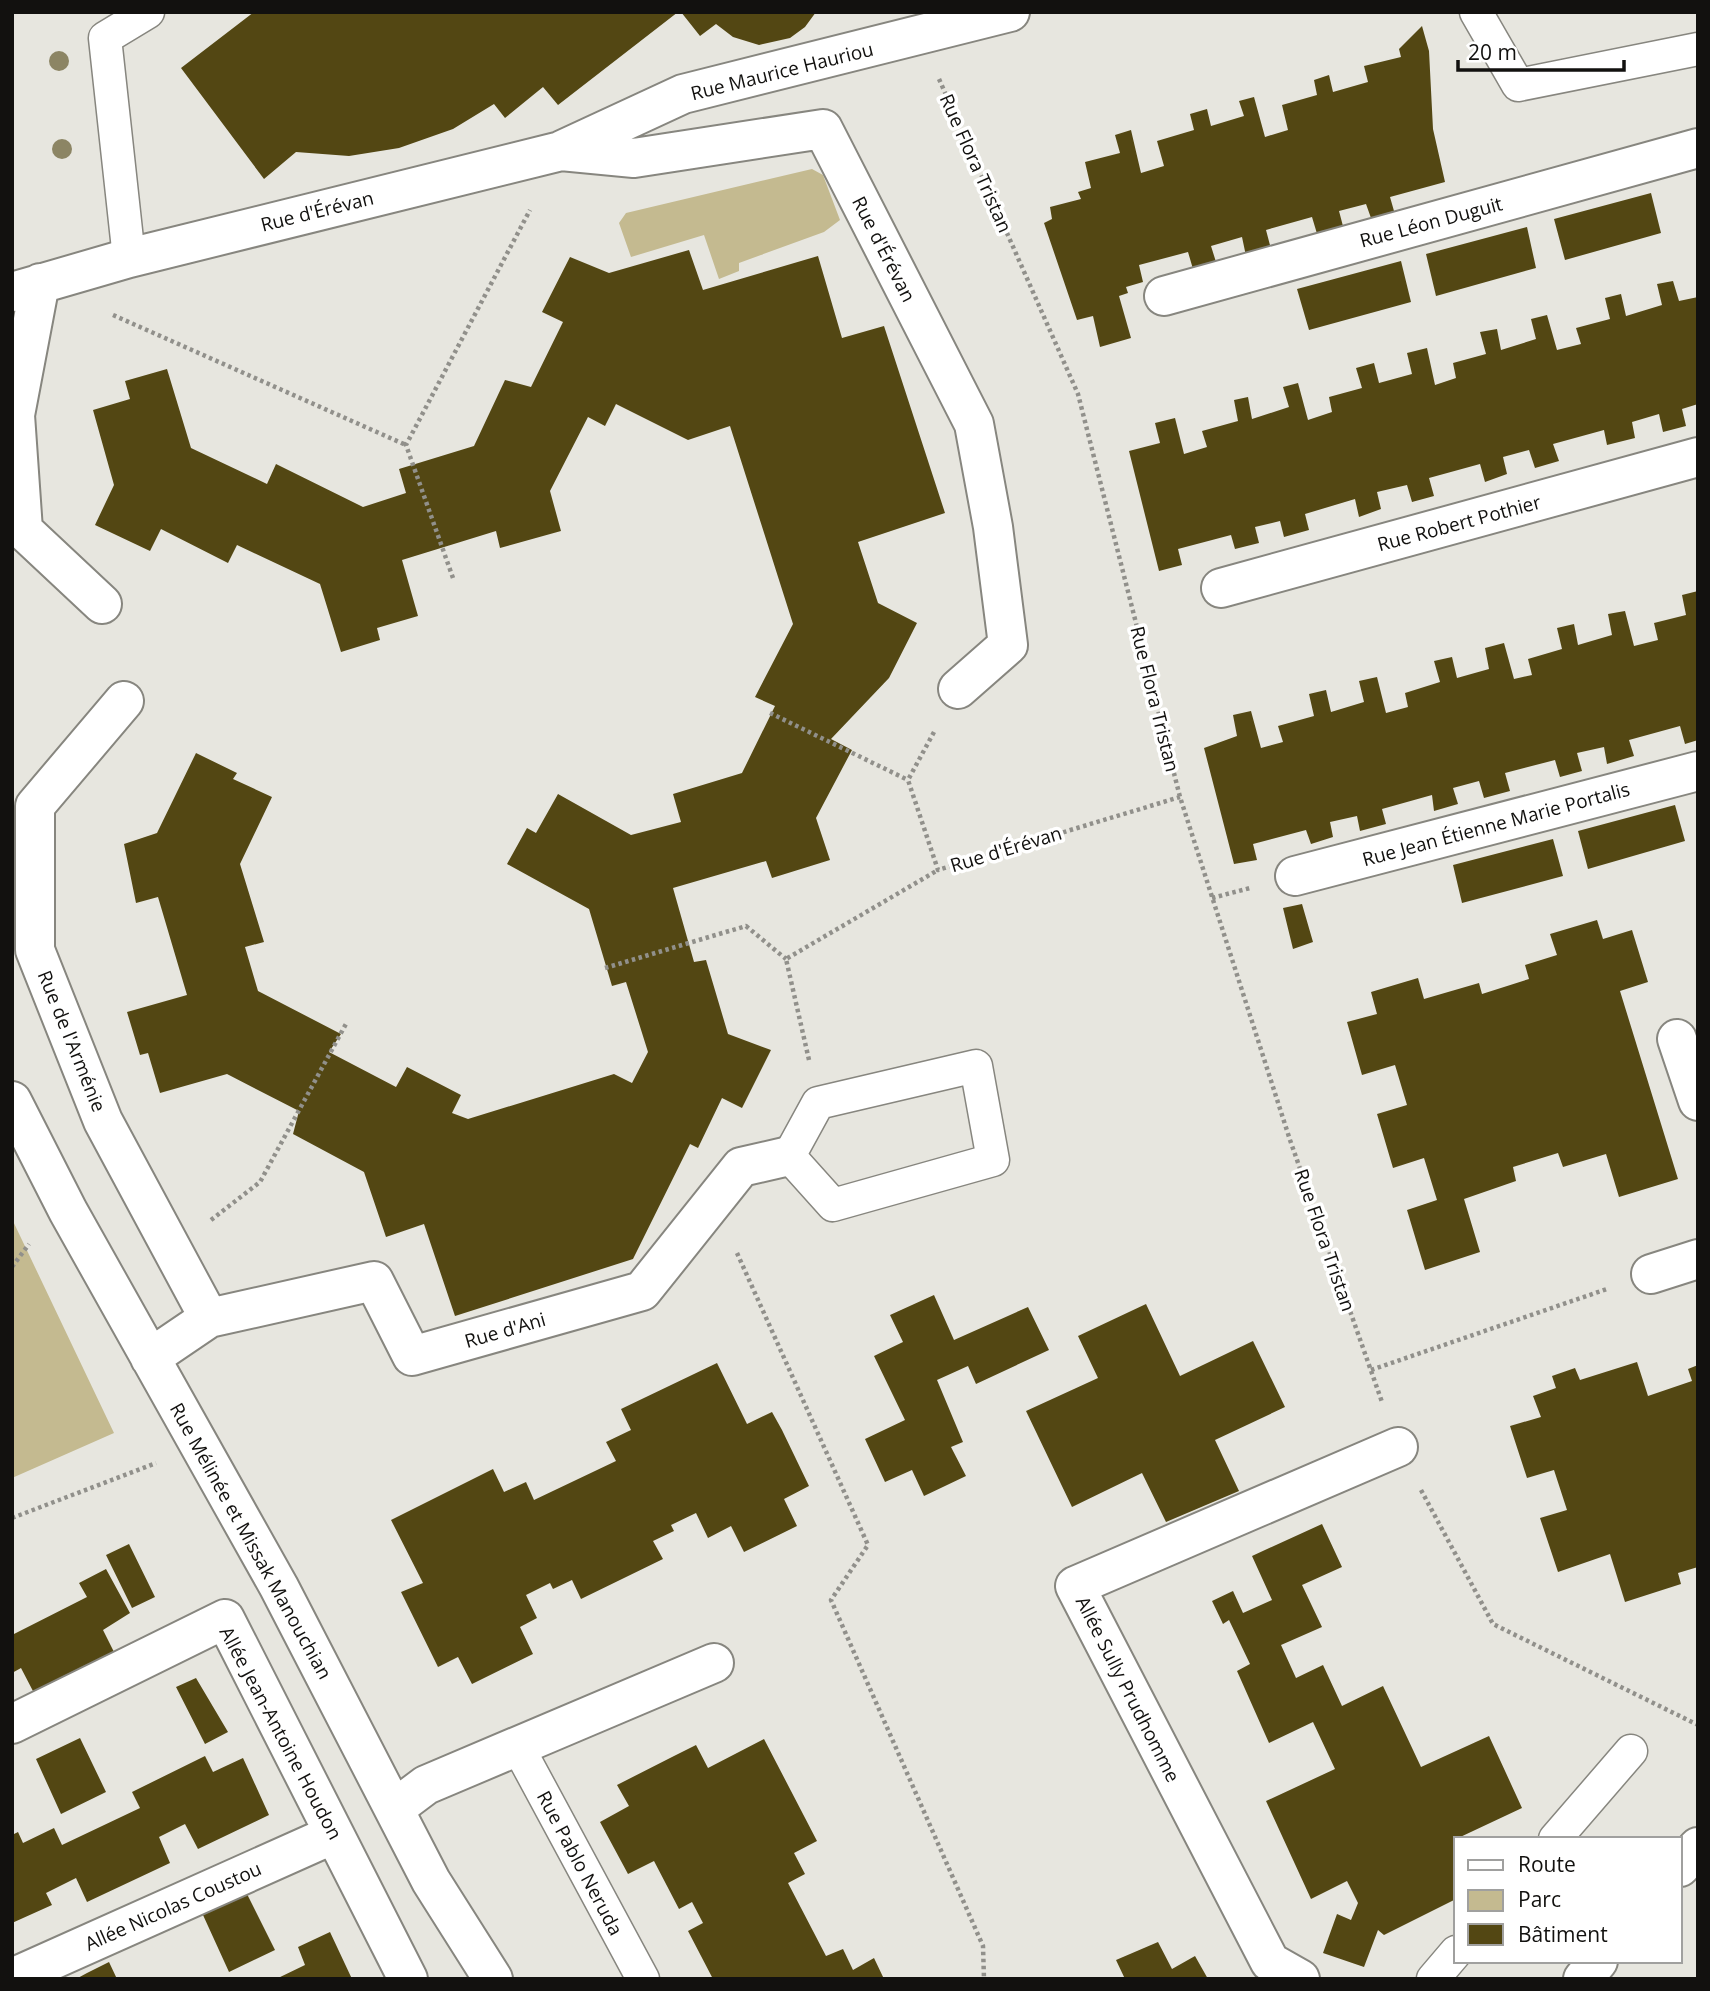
<svg xmlns="http://www.w3.org/2000/svg" width="1710" height="1991" viewBox="0 0 1710 1991" font-family="'Open Sans',sans-serif">
	<style>
		.green { fill: #c4ba90 }
		.building { fill: #534713 }
		.lines { fill: none; stroke-linecap: round; stroke-linejoin: round }
		.lane-casing { stroke: #87867f; stroke-width: 35 }
		.street-casing { stroke: #87867f; stroke-width: 42 }
		.secondary-casing { stroke: #87867f; stroke-width: 42 }
		.path { stroke: #91908b; stroke-width: 4.5; stroke-dasharray: 3.5 3.5; stroke-linecap: butt }
		.lane { stroke: #fff; stroke-width: 32 }
		.street { stroke: #fff; stroke-width: 38 }
		.secondary { stroke: #fff; stroke-width: 38 }
		.tree { fill: #8c8564 }
		.labels { text-anchor: middle; dominant-baseline: central; stroke-width: 7; stroke-linejoin: round; paint-order: stroke }
		.street-label { font-size: 19px; fill: #12110f; stroke: #fff }
	</style>
	<rect width="100%" height="100%" fill="#e7e6df"/>
	<path class="green" d="M812,169l11,6 17,45 -16,12 -85,31v8l-20,8 -15,-44 -73,22 -12,-34 7,-10z
		M12,1219l102,214 -102,45z"/>
	<path class="building" d="M254,12h424l-120,93 -15,-18 -38,31 -11,-14 -41,25 -54,19 -50,8 -53,-4 -32,27 -83,-111z
		M681,12h135l-11,15 -15,11 -31,7 -26,-8 -17,-13 -16,12z
		M1422,26l7,25 4,78 12,53 -55,15 4,14 -23,7 -5,-14 -27,7 5,19 -26,7 -6,-20 -46,13 5,19 -25,7 -4,-19 -31,9 5,16 -23,7 -5,-17 -49,13 4,17 -17,5 2,6 -9,3 12,42 -31,9 -7,-31 -16,4 -33,-97 8,-4 -2,-12 31,-8 -3,-7 13,-4 -6,-26 35,-9 -5,-18 16,-5 10,43 23,-7 -7,-25 37,-11 -4,-16 17,-5 4,17 33,-10 -5,-15 15,-4 11,40 23,-7 -6,-25 35,-10 -3,-15 15,-5 4,17 35,-10 -4,-16 37,-9 -2,-8z
		M1651,193l10,40 -96,27 -11,-41z
		M1527,227l9,41 -100,28 -10,-42z
		M689,250l14,40 115,-34 24,82 42,-12 61,187 -87,29 20,61 39,20 -28,55 -58,61 21,11 -36,68 14,42 -58,18 -6,-17 -93,27 21,74 12,-2 22,74 43,16 -29,58 -20,-10 -24,50 -8,-4 -57,115 -178,57 -31,-92 -38,13 -22,-65 -71,-38 6,-23 -72,-37 -67,19 -12,-40 -8,2 -13,-43 60,-17 -29,-98 -22,6 -12,-59 33,-11 39,-80 41,20 -4,6 39,18 -32,67 24,78 -19,5 13,44 83,43 -12,18 67,35 11,-20 54,28 -9,18 16,6 146,-45 18,9 16,-31 -22,-70 -14,4 -23,-77 -82,-45 20,-36 9,5 22,-39 73,41 50,-13 -8,-28 69,-21 33,-67 -20,-9 38,-73 -63,-198 -42,14 -72,-36 -11,22 -17,-9 -38,74 11,40 -61,17 -4,-17 -94,29 16,56 -41,12 3,12 -39,12 -21,-68 -83,-39 -9,18 -67,-34 -11,22 -55,-26 19,-40 -21,-75 37,-11 -5,-18 42,-12 24,79 76,36 9,-20 87,43 43,-14 -7,-24 75,-23 31,-66 26,7 32,-65 -21,-10 28,-55 39,16z
		M1401,261l10,41 -102,28 -12,-41z
		M1673,281l6,20 19,-4v107l-16,5 4,17 -23,6 -4,-18 -27,8 3,16 -28,7 -3,-15 -51,14 6,17 -24,7 -6,-18 -26,7 4,17 -22,8 -5,-18 -51,14 5,18 -22,6 -5,-17 -30,7 4,17 -22,8 -4,-18 -50,15 4,16 -25,7 -4,-16 -25,6 4,16 -24,6 -4,-14 -53,14 4,16 -23,6 -30,-120 31,-8 -5,-20 20,-5 9,36 23,-7 -5,-16 36,-10 -4,-21 14,-3 4,22 37,-12 -6,-20 15,-4 10,37 24,-8 -3,-15 33,-9 -6,-20 18,-5 5,20 33,-9 -5,-21 20,-5 8,37 21,-7 -3,-15 33,-9 -6,-22 17,-3 4,21 35,-11 -5,-20 16,-4 10,35 24,-6 -5,-16 34,-9 -5,-21 16,-4 5,22 36,-11 -5,-21z
		M1698,591v149l-13,4 -5,-18 -51,14 5,16 -27,8 -3,-17 -27,6 5,18 -22,6 -5,-17 -50,13 5,18 -26,7 -5,-17 -26,7 5,16 -24,7 -2,-16 -50,14 4,15 -26,7 -3,-15 -27,6 3,15 -22,7 -5,-14 -53,14 4,16 -23,4 -30,-116 33,-12 -4,-21 18,-4 10,37 22,-6 -5,-16 36,-10 -5,-22 17,-4 5,22 33,-10 -5,-21 18,-4 9,36 22,-6 -3,-14 35,-11 -6,-21 18,-4 5,21 32,-9 -4,-21 19,-5 10,36 18,-4 -4,-16 34,-10 -5,-21 17,-4 4,21 34,-10 -4,-21 17,-3 9,35 24,-6 -4,-17 32,-8 -4,-20z
		M1675,805l10,36 -97,28 -10,-38z
		M1553,839l10,37 -101,27 -9,-38z
		M1302,904l11,38 -20,7 -10,-41z
		M1597,920l6,19 29,-9 16,52 -28,9 58,188 -59,18 -13,-43 -43,13 -5,-14 -45,14 3,14 -52,18 16,53 -55,18 -18,-60 30,-10 -13,-42 -31,10 -16,-54 30,-9 -12,-40 -33,10 -15,-53 30,-8 -6,-22 47,-14 6,21 55,-16 3,11 47,-15 -4,-14 32,-10 -7,-21z
		M934,1295l20,45 74,-33 21,43 -73,34 -8,-18 -31,14 26,62 -12,5 15,29 -42,20 -12,-26 -27,12 -20,-43 40,-19 -31,-64 29,-14 -13,-27z
		M1146,1304l34,72 73,-35 32,66 -70,33 24,51 -73,31 -24,-49 -70,34 -46,-96 72,-33 -20,-42z
		M1637,1362l11,34 44,-15 -4,-12 10,-4v202l-20,6 3,11 -56,18 -15,-48 -52,18 -18,-54 27,-8 -13,-40 -27,8 -17,-52 31,-9 -8,-21 23,-8 -4,-12 23,-8 5,12z
		M717,1363l30,61 25,-12 10,18 27,56 -25,13 13,27 -53,26 -13,-26 -23,12 -12,-25 -25,12 3,6 -21,10 10,18 -82,40 -9,-19 -19,9 -3,-6 -24,12 11,23 -17,9 13,27 -61,30 -14,-27 -20,10 -37,-75 22,-9 -32,-63 102,-51 11,23 22,-10 8,18 82,-39 -10,-19 25,-12 -10,-21z
		M1322,1524l20,43 -40,18 20,42 -41,18 15,33 27,-13 19,41 41,-20 38,81 68,-31 33,72 -66,31v60l-72,36 -6,-5 -14,37 -41,-14 14,-39 14,6 7,-17 -11,-22 -36,18 -45,-98 69,-32 -22,-47 -44,21 -32,-72 13,-7 -21,-44 -6,4 -11,-23 21,-10 10,22 29,-13 -20,-44z
		M129,1544l26,53 -23,11 -26,-53z
		M106,1569l24,44 -27,17 12,24 -81,39 -13,-25 -9,5v-38l75,-38 -8,-14z
		M196,1678l32,54 -23,12 -29,-57z
		M80,1738l26,54 -45,22 -25,-55z
		M764,1739l53,102 -23,12 11,21 -17,9 38,73 17,-7 10,21 21,-12 10,21h-171l-25,-48 15,-8 -11,-21 -13,7 -25,-48 -26,13 -28,-52 29,-16 -12,-21 57,-29 22,-11 12,23z
		M205,1756l8,16 30,-14 26,57 -71,34 -13,-25 -26,13 11,26 -83,39 -11,-24 -30,15 6,12 -40,18v-88l6,-3 5,11 31,-15 8,17 78,-37 -8,-16z
		M246,1892l29,58 -46,22 -26,-57z
		M330,1932l22,47h-76l29,-14 -7,-18z
		M1158,1942l14,27 23,-13 13,23h-83l-9,-19z
		M109,1962l8,17h-41l11,-6z"/>
	<g class="lines">
		<g class="lane-casing">
			<path id="lane" d="M1476,12l42,73 180,-36
				M129,258l-24,-220 43,-26
				M976,1066l17,94 -160,45 -44,-49 29,-53z
				M518,1747l125,232
				M1555,1839l76,-88
				M1433,1979l23,-27"/>
		</g>
		<g class="street-casing">
			<path id="street" d="M562,150l121,-56 327,-82
				M40,283l-25,132 8,115 79,74
				M12,292l117,-34 432,-107 73,7 189,-29 151,295 19,103 15,118 -50,44
				M1164,296l534,-148
				M1221,588l477,-131
				M124,701l-89,105v144l68,171 106,197 -59,40
				M1295,876l403,-105
				M1677,1039l21,62
				M12,1101l56,110 211,376 152,294 62,98
				M1651,1274l47,-15
				M209,1318l165,-37 38,75 230,-65 99,-124 48,-11
				M12,1724l213,-105 183,360
				M394,1809l32,-24 288,-122
				M12,1978l322,-144
				M1300,1979l-30,-17 -195,-376 323,-139"/>
		</g>
		<g class="secondary-casing">
			<path id="secondary" d="M1680,1867l18,-20
				M1583,1979l15,-18"/>
		</g>
		<path class="path" d="M939,79l139,315 102,403 110,343 92,262
			M113,315l293,130
			M453,578l-47,-133 124,-235
			M770,713l138,67
			M934,732l-26,48 30,90 242,-73
			M1212,898l38,-10
			M605,968l141,-42 40,33
			M809,1060l-23,-101 152,-89
			M211,1220l49,-38 87,-160
			M737,1253l131,292 -37,55 152,346 1,33
			M12,1267l17,-23
			M1371,1370l236,-81
			M1421,1490l72,134 205,101
			M12,1518l144,-55"/>
		<use href="#lane" class="lane"/>
		<use href="#street" class="street"/>
		<use href="#secondary" class="secondary"/>
	</g>
	<g class="tree">
		<circle cx="59" cy="61" r="10"/>
		<circle cx="62" cy="149" r="10"/>
	</g>
	<g class="labels">
		<g class="street-label">
			<text transform="translate(782 71) rotate(-14)">Rue Maurice Hauriou</text>
			<text transform="translate(976 163) rotate(66)">Rue Flora Tristan</text>
			<text transform="translate(317 211) rotate(-14)">Rue d'Érévan</text>
			<text transform="translate(1431 222) rotate(-15)">Rue Léon Duguit</text>
			<text transform="translate(884 249) rotate(63)">Rue d'Érévan</text>
			<text transform="translate(1459 523) rotate(-15)">Rue Robert Pothier</text>
			<text transform="translate(1155 699) rotate(76)">Rue Flora Tristan</text>
			<text transform="translate(1496 824) rotate(-15)">Rue Jean Étienne Marie Portalis</text>
			<text transform="translate(1006 849) rotate(-17)">Rue d'Érévan</text>
			<text transform="translate(72 1041) rotate(68)">Rue de l'Arménie</text>
			<text transform="translate(1325 1240) rotate(71)">Rue Flora Tristan</text>
			<text transform="translate(505 1330) rotate(-16)">Rue d'Ani</text>
			<text transform="translate(251 1541) rotate(61)">Rue Mélinée et Missak Manouchian</text>
			<text transform="translate(1128 1689) rotate(63)">Allée Sully Prudhomme</text>
			<text transform="translate(281 1733) rotate(62)">Allée Jean-Antoine Houdon</text>
			<text transform="translate(580 1863) rotate(62)">Rue Pablo Neruda</text>
			<text transform="translate(173 1906) rotate(-24)">Allée Nicolas Coustou</text>
		</g>
	</g>
	<rect width="1710" height="1991" fill="none" stroke="#12110f" stroke-width="28"/>
	<rect x="1454" y="1837" width="228" height="126" fill="#ffffff" stroke="#a0a09f" stroke-width="2"/>
	<rect x="1468" y="1860" width="35" height="10" fill="#ffffff" stroke="#a0a09f" stroke-width="2"/>
	<text x="1518" y="1872" font-size="21" fill="#12110f">Route</text>
	<rect x="1468" y="1890" width="35" height="21" fill="#c4ba90" stroke="#a0a09f" stroke-width="2"/>
	<text x="1518" y="1907" font-size="21" fill="#12110f">Parc</text>
	<rect x="1468" y="1924" width="35" height="21" fill="#534713" stroke="#a0a09f" stroke-width="2"/>
	<text x="1518" y="1942" font-size="21" fill="#12110f">Bâtiment</text>
	<path d="M1458 60v10h166v-10" fill="none" stroke="#12110f" stroke-width="3.5"/>
	<text x="1468" y="60" font-size="21" fill="#12110f" stroke="#ffffff" stroke-width="5" paint-order="stroke">20 m</text>
</svg>
